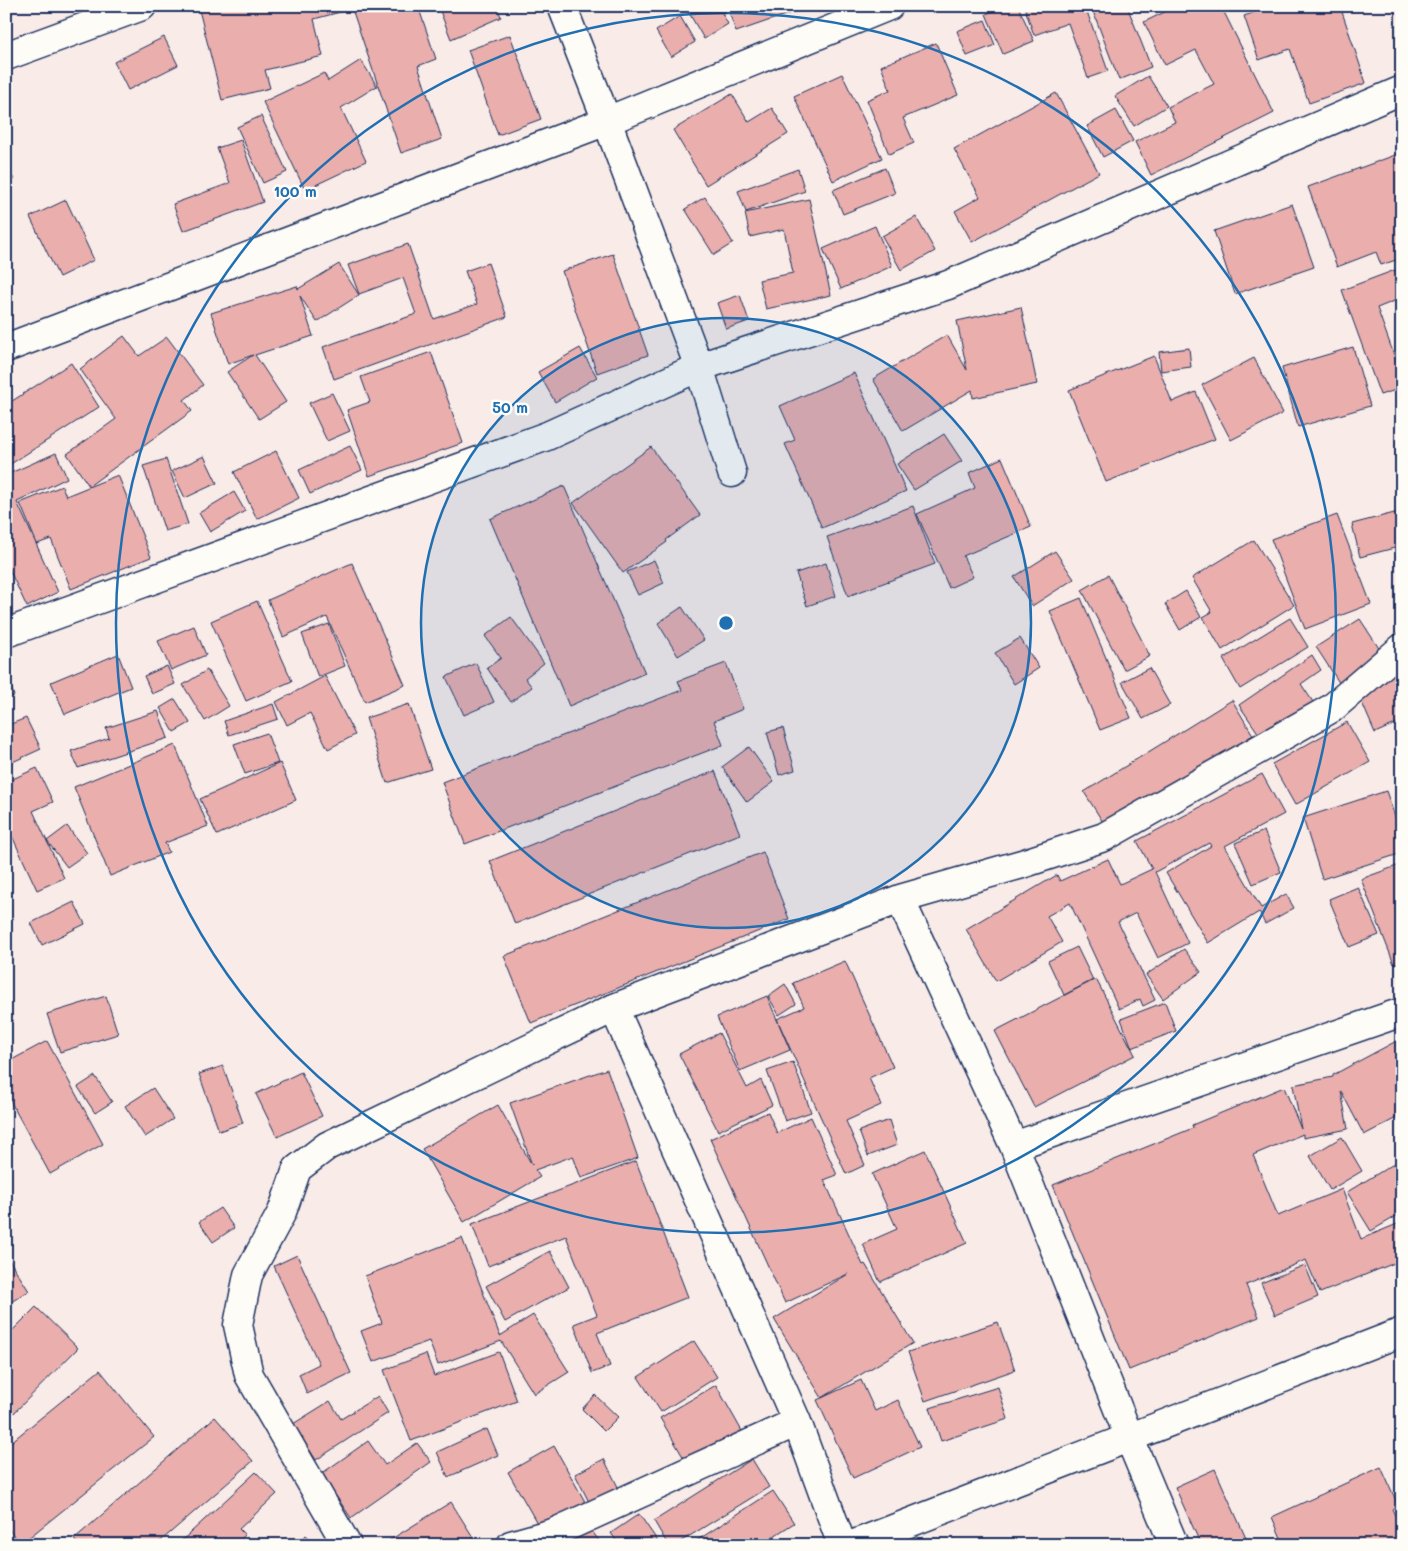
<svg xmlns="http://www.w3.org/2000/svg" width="1408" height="1551" viewBox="0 0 1408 1551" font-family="Mali,sans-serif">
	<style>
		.building { fill: #eaaeac; stroke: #1b2f5e }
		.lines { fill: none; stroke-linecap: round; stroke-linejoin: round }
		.minor-casing { stroke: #1b2f5e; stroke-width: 31 }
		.minor { stroke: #fdfcf7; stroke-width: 28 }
		.ring { fill: none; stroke: #1f6fb2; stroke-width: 2.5 }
		.centre { fill: #1f6fb2; stroke: #fdfcf7; stroke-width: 2.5 }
		.ring-label { font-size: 15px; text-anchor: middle; font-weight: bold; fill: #1f6fb2; stroke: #fdfcf7; stroke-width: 5; stroke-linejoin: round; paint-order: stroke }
	</style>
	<rect width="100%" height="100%" fill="#f9ece8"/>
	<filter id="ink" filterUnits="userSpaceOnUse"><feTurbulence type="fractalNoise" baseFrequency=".02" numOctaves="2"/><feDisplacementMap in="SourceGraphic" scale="10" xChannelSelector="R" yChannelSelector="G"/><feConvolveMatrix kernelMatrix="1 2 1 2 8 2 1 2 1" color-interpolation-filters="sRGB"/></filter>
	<g filter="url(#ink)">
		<path class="building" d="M198,6h145l1,5 -30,8 9,37 -58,14 5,18 -48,12z
			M351,6h67l18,53 -18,7 24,73 -41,14z
			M438,6h59l4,11 -50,22z
			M685,6h33l10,18 -24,15z
			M727,6h84l-75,26z
			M1004,6h14l16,35 -31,13 -17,-40z
			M1024,6h61l23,65 -20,7 -20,-55 -34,12z
			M1091,6h36l24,61 -32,13z
			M1177,6h44l53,107 -123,62 -16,-33 40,-20 -7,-15 46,-23 -18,-34 -31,15 -21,-43z
			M1272,6h68l26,77 -57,20 -19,-54 -31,11 -15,-44z
			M680,16l15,26 -24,15 -15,-26z
			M985,20l10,25 -28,11 -10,-25z
			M510,35l31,84 -43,16 -30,-85z
			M164,37l14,28 -50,25 -14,-28z
			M936,43l22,52 -55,23 11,25 -25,11 -22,-54 23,-10 -9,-24z
			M361,60l16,26 -36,22 25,53 -61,29 -42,-88 61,-29 4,8z
			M842,74l40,84 -49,23 -39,-85z
			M1148,76l19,30 -33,20 -19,-30z
			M1056,93l43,80 -127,69 -17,-31 25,-14 -26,-48z
			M732,94l17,28 23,-14 16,26 -82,51 -33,-55z
			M1116,110l17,31 -30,16 -16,-31z
			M261,116l26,56 -24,11 -26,-56z
			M241,140l22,62 -80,29 -10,-27 57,-21 -13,-35z
			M1398,154l4,11v93l-21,7 -5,-13 -39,15 -29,-80z
			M6,166l8,13 -8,5z
			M885,168l10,25 -52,21 -10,-24z
			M798,169l7,22 -59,21 -8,-21z
			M705,197l28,46 -19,12 -29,-46z
			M809,199l22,96 -65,14 -7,-29 34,-7 -9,-44 -34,8 -5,-24z
			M66,200l28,60 -35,17 -29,-60z
			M1292,204l22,63 -79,27 -21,-63z
			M916,217l19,34 -34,19 -19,-34z
			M875,226l17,40 -51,23 -18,-40z
			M408,244l26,75 43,-15 -12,-33 23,-8 19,54 -173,62 -11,-32 93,-33 -13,-36 -44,16 -11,-29z
			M613,254l35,101 -51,18 -35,-102z
			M339,264l20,31 -42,27 -17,-26 13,40 -58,19 31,47 -27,17 -32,-47 26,-17 -25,9 -17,-51 86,-27 1,3z
			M1395,270l7,17v11l-25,10 25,69v11l-22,7 -38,-105z
			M740,295l9,26 -23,8 -9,-26z
			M1021,307l16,77 -64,14 -1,-8 -69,41 -30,-52 74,-44 20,35 -10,-49z
			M124,336l15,20 28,-19 36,48 -19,15 8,11 -103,75 -22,-32 49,-35 -36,-50z
			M1353,347l17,59 -72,21 -16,-59z
			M580,348l17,29 -42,25 -17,-30z
			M1189,348l2,19 -30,4 -2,-19z
			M431,352l32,91 -94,33 -22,-66 23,-8 -9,-25z
			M1154,356l18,46 24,-10 19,47 -109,43 -37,-92z
			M1254,358l29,55 -52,27 -29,-55z
			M71,363l28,44 -93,60v-62z
			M854,373l52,118 -84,37 -37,-84 10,-4 -15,-34z
			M332,393l18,38 -23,10 -18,-38z
			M944,434l18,27 -48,29 -17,-26z
			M350,446l12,24 -52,24 -11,-24z
			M651,447l49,68 -34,25 1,2 -44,31 -50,-70z
			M276,451l23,47 -42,21 -23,-47z
			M56,453l11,25 -50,24 41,90 -31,15 -21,-44v-88z
			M204,456l13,27 -32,15 -13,-27z
			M1002,458l29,69 -68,29 10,21 -24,11 -32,-74 58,-26 -6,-15z
			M166,459l22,65 -23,7 -22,-65z
			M118,475l33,82 -80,32 -20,-50 -14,5 -17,-41 42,-17 4,10z
			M564,486l81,187 -76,33 -79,-187z
			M234,492l11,19 -35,21 -11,-19z
			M913,506l22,58 -87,32 -21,-59z
			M1402,511v35l-42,11 -8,-33z
			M1337,515l34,89 -66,25 -34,-90z
			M1254,540l40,65 -72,45 -19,-33 9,-5 -20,-34z
			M1055,551l19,28 -42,27 -18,-29z
			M654,560l10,23 -26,12 -11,-23z
			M352,563l53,122 -40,17 -38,-85 -44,20 -15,-37z
			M826,563l10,33 -29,10 -11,-33z
			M1108,575l42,81 -26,14 -42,-80z
			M1186,591l15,26 -21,13 -15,-26z
			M1081,598l50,120 -31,12 -50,-119z
			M257,601l35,80 -46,20 -35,-80z
			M682,607l22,33 -26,16 -20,-33z
			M511,617l33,46 -19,15 7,9 -21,15 -24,-34 14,-10 -16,-22z
			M1290,618l18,29 -68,42 -17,-30z
			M1360,619l24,37 -44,28 -24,-37z
			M329,624l16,42 -27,11 -16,-43z
			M194,626l12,29 -35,15 -13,-29z
			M1020,638l19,30 -25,16 -19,-31z
			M118,654l13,33 -66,27 -14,-32z
			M1312,655l9,15 -20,14 14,21 -52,35 -24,-35z
			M476,663l18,39 -30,13 -18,-38z
			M726,663l17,46 -29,12 9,24 -258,99 -23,-62 240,-92 -4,-9z
			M167,666l8,18 -23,10 -8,-18z
			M1149,668l21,37 -27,14 -21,-37z
			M207,670l22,36 -24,15 -22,-36z
			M6,671l8,25 -8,3z
			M1402,671v50l-27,12 -18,-42z
			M325,676l30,59 -27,14 -18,-36 -23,12 -11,-23z
			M175,699l15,24 -16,9 -14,-24z
			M1232,700l21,35 -147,92 -22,-35z
			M273,704l5,15 -49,16 -5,-14z
			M409,704l22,65 -44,14 -21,-65z
			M158,711l10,27 -90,30 -7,-17 38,-13 -3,-10z
			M26,718l15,31 -35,16v-39z
			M1347,722l23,40 -75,43 -23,-41z
			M783,728l12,42 -16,5 -12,-43z
			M267,733l11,30 -33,11 -11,-30z
			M175,745l33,81 -43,17 4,9 -59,24 -36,-89z
			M749,747l25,35 -27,20 -25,-35z
			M280,763l16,37 -79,35 -17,-36z
			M37,768l16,34 -20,9 31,67 -27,12 -31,-67v-41z
			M715,771l25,63 -225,90 -25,-63z
			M1262,774l22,40 -59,32 36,62 25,-14 8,14 -29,16 -6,-12 -51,31 -42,-70 45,-27 -2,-3 -54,29 33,71 -30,15 -22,-45 -18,9 37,78 -12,6 -3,-7 -21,10 -49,-106 -23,13 15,26 -66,39 -30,-52 91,-54 3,6 48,-22 12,25 32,-15 -15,-28z
			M1386,791l16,46v16l-80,26 -19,-61z
			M67,826l20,27 -20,14 -20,-26z
			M1264,831l17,41 -28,12 -18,-41z
			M763,852l26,67 -258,104 -27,-67z
			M1402,864v97l-8,3 -33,-85z
			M1358,887l21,48 -30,12 -20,-48z
			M74,902l11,22 -43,21 -11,-22z
			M1077,947l16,33 -29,15 -16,-34z
			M1184,949l17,23 -38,27 -17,-24z
			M845,961l48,106 -24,11 12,27 -35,16 19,44 -19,9 -69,-155 27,-12 -11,-24z
			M1096,979l39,76 -101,52 -39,-76z
			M785,984l11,20 -17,11 -11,-19z
			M106,996l12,38 -58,18 -13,-38z
			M767,996l23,54 -50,21 -23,-54z
			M1165,1002l11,29 -44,17 -11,-29z
			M719,1033l28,55 14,-8 11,25 -54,26 -39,-77z
			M1402,1038v77l-38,20 -23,-44 7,38 -45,9v-4l-50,21 25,61 64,-27 19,50 41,-17v38l-82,33 -14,-33 -60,25 13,32 -130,53 -76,-185 140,-57 -1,-3 92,-38 17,42 -8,-44 40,-8v-2z
			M47,1041l56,103 -53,30 -43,-79 -1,1v-33z
			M793,1062l18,50 -26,9 -18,-50z
			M223,1066l20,57 -24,8 -20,-57z
			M607,1069l31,89 -57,20 -8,-22 -38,14 5,7 -76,45 -42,-73 76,-44 34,60 -22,-62z
			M301,1072l21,44 -45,21 -21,-43z
			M95,1076l17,26 -17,11 -17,-26z
			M153,1088l20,31 -28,18 -20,-31z
			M768,1112l9,21 34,-16 26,58 -13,5 39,85 2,-1 48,79 -91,55 -48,-79 74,-45 -63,29 -75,-164z
			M889,1120l8,25 -29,11 -9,-25z
			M1342,1137l20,34 -32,19 -20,-34z
			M925,1150l42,93 -87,39 -17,-38 34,-15 -25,-55z
			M1402,1159v54l-31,18 -24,-39z
			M636,1161l52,136 -91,36 13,33 -18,7 -18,-49 23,-9 -31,-79 -78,30 -16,-42z
			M220,1208l14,20 -21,14 -14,-20z
			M462,1238l38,98 33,-21 36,57 -35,22 -33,-53 -63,24 -9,-24 -56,21 -12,-31 21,-8 -17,-47z
			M550,1251l19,36 -64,35 -19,-36z
			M6,1255l23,36 -23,14z
			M297,1255l54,118 -44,21 -8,-20 20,-10 -45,-98z
			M1305,1265l13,32 -43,18 -14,-32z
			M36,1307l42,41 -72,73v-84z
			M998,1322l17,48 -90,31 -17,-49z
			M694,1341l23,36 -56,35 -23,-35z
			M499,1352l18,49 -106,40 -27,-71 42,-16 8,22z
			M100,1370l54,67 -133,107 -15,-18v-80z
			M861,1380l14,31 23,-11 22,47 -67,31 -36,-78z
			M716,1385l27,48 -55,32 -28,-47z
			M998,1387l10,32 -67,22 -11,-33z
			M595,1395l23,22 -14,14 -22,-22z
			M378,1396l10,17 -72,47 -23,-36 37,-23 11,18z
			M215,1417l38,44 -97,84h-78l-4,-6z
			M487,1429l11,26 -50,22 -11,-25z
			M368,1441l17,24 32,-22 14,19 -80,56 -30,-44z
			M554,1446l34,61 -46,25 -34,-60z
			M604,1459l18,36 -29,15 -18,-36z
			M752,1459l17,28 -94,58h-7l-14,-24z
			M1381,1467l17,38 -6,4 10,21v15h-118l-12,-28z
			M1215,1469l34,76h-48l-26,-58z
			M256,1472l21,22 -38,35 6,6 -10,10h-58z
			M773,1491l21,32 -34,22h-70z
			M451,1502l27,43h-96z
			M639,1514l20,29 2,-2 3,4h-45l-8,-12z
			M587,1524l15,21h-43z
			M306,1535l11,10h-20z"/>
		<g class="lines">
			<g class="minor-casing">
				<path id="minor" d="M562,6l45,115 92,246 33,106
					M6,56l136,-50
					M6,348l601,-227 282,-115
					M6,633l541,-197 152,-69 249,-82 454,-195
					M900,899l114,247 115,291 45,108
					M614,1008l183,414 45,123
					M1014,1146l388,-134
					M347,1545l-98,-170 -11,-50 10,-50 34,-63 15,-43 30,-23 287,-138 286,-109 122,-35 82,-27 228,-129 70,-60
					M511,1545l42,-12 244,-111
					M852,1545l550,-213"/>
			</g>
			<use href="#minor" class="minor"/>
		</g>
	</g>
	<circle cx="726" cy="623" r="305" fill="#1f6fb2" fill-opacity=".12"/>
	<g class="ring">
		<circle cx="726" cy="623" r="305"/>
		<circle cx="726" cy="623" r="610"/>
	</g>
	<circle cx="726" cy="623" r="8" class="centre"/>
	<g class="ring-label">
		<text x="295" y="197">100 m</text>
		<text x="510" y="413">50 m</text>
	</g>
	<rect width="1408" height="1551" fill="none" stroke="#fdfcf7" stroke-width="25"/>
	<rect x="12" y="12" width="1383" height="1526" fill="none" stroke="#1b2f5e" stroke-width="2" filter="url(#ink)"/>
</svg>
